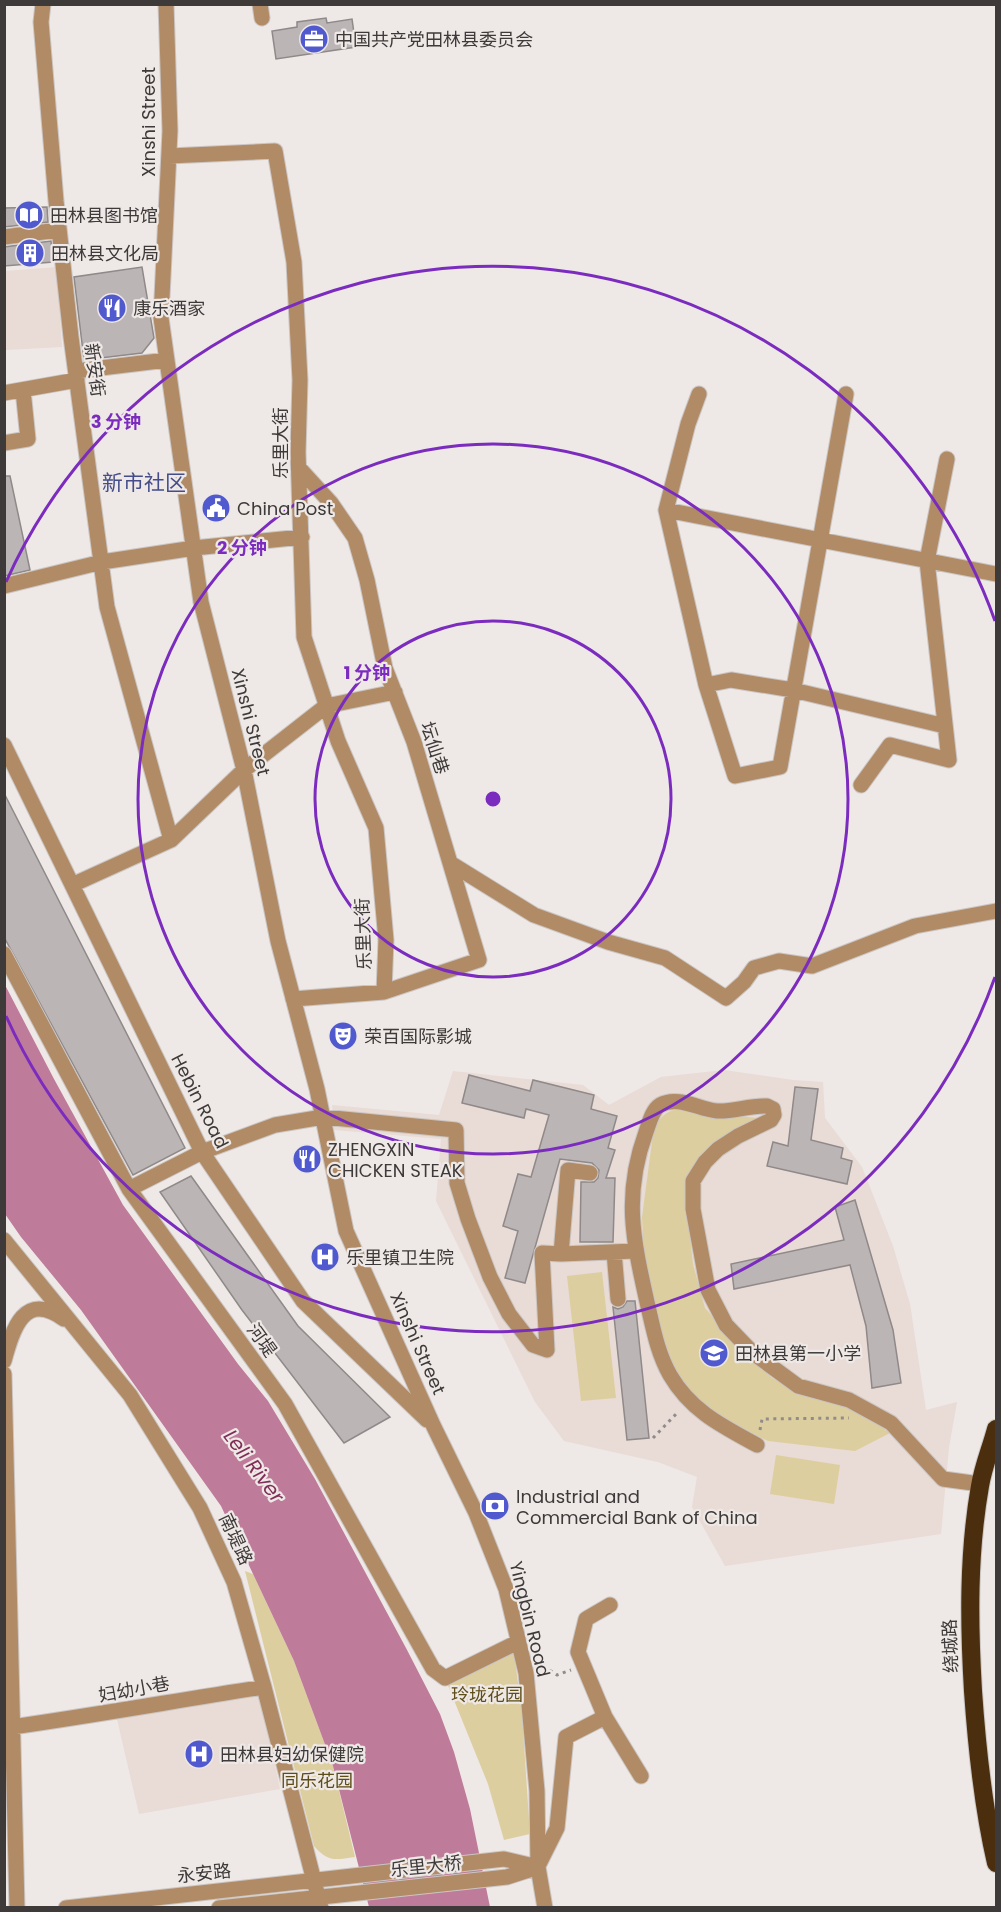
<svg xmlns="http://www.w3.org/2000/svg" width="1001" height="1912" viewBox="0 0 1001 1912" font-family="Poppins,'Noto Sans SC',sans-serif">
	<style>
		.built { fill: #e9dbd5 }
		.green { fill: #ddce9f }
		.water { fill: #bf7b9a }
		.building { fill: #bbb5b5; stroke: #8f8989; stroke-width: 1.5 }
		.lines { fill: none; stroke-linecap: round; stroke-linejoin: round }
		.minor-casing { stroke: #cbc5c3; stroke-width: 17 }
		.highway-casing { stroke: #cbc5c3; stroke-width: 20 }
		.path { stroke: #918c8b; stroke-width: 3; stroke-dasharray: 3 4.5; stroke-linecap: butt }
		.minor { stroke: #b08b65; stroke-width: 15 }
		.highway { stroke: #4a2e0d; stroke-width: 18 }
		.ring { fill: none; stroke: #7b2cbf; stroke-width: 3 }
		.labels { text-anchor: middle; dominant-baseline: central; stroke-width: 4.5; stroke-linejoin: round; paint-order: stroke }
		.poi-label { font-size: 18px; fill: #3d3a39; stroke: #eee8e6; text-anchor: start }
		.street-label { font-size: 18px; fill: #3d3a39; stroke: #eee8e6 }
		.park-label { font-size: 18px; fill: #5d4d18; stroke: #eee8e6 }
		.water-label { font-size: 20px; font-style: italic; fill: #802e58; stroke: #eee8e6 }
		.quarter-label { font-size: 21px; fill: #444d8a; stroke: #eee8e6 }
		.centre { fill: #7b2cbf; stroke: #eee8e6; stroke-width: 3 }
		.ring-label { font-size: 18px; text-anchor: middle; font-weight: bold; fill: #7b2cbf; stroke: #eee8e6; stroke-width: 4.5; stroke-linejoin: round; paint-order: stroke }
	</style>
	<rect width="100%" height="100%" fill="#eee8e6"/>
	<path class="built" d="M57,267l5,80 -57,3v-79z
		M724,1070l69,10 30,2 2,36 37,49 31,79 17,58 16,106 31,-8 -8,45 -8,87 -216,32 -33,-59 5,-30 -39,-15 -94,-21 -29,-39 -99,-201 5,-62 -107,-9 -2,-25 107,10 14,-44 130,14 26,20 52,-28z
		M260,1693l20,96 -141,25 -22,-95z"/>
	<path class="green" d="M682,1108l19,5 57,5 -32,18 -25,24 -16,29 8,75 12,44 33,38 34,32 28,15 53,14 37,26 -35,18 -87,-10 -39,-20 -23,-14 -26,-26 -16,-33 -20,-93 -2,-38 12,-90c8,-12 14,-17 28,-19z
		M602,1272l14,126 -35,3 -14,-125z
		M776,1455l64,10 -6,39 -64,-10z
		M245,1571l8,3 41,87 39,105 22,91c-21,3 -27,5 -41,-11z
		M513,1644l9,70 8,120 -26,6 -16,-56 -43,-106z"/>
	<path class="water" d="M4,983l50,96 69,126 115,159 30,37 47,78 91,169 34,66 14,38 16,57 20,98h-121l-36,-141 -39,-105 -73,-155 -140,-196 -60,-73 -16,-23z"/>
	<path class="building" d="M326,18l1,5 25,-4 4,28 -80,12 -4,-28 25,-4v-5z
		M47,207l1,15 -44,5v-19z
		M51,241l2,21 -49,4v-19z
		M142,267l12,71 -12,15 -58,7 -10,-83z
		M4,476h6l20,94 -26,6z
		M4,793l181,355 -52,27 -129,-238z
		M469,1075l61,16 3,-11 61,15 -3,14 26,7 -9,32 7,2 -9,28h9l-2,64h-33l1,-60h13l4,-4 1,-8 -7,-7 -32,-4 -35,124 -20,-5 13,-47 -15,-5 15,-52 13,3 18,-62 -23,-6 -2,9 -62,-15z
		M795,1087l23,2 -7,51 32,8 -2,10 11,3 -5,23 -80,-18 6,-24 15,4z
		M191,1176l107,150 92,91 -46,26 -102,-133 -82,-118z
		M855,1200l38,130 8,53 -29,5 -6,-62 -16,-61 -116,24 -3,-25 113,-24 -9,-33z
		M627,1301h8l14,137 -22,2 -14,-133 5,2 5,-2z"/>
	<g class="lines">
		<g class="minor-casing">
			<path id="minor" d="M43,4l-2,18 15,179 15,136 36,270 64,233
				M166,4l4,127 -9,187 40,284 43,168 34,171 39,148 29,142 87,194 43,88 30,76 20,84 11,118 1,76 7,41
				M260,4l2,14
				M169,156l106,-5 19,111 6,118 -2,72 6,185 34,104 38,87 10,112 -2,52 -91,7
				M4,237l55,-7
				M76,371l91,-11
				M4,393l73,-13
				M699,394l-11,30 -22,86 40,175 29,91 45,-9 66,-373
				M4,443l24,-4 -5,-49
				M299,468l32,35 24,35 12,42 18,88 29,74 65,218 -95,32
				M666,510l330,64
				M4,586l98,-24 92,-14 108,-11
				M706,685l25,-5 62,10 152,36
				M4,745l198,407 101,149 124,119
				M861,785l29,-40 59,15 -22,-199 20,-102
				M450,863l84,52 74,27 57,16 61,40 18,-16 10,-14 25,-7 33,5 103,-40 81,-15
				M72,885l99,-45 73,-70 82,-64 69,-14
				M4,954l125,235 156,215 148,265 12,9 73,-36
				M129,1189l73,-37 73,-27 48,-8 133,13 1,53 11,36 22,58 19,37 24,31 14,5 -5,-97 19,1 7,-84 22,3
				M4,1240l126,155 70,113 34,74 30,105 57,221
				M614,1252l4,47
				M561,1254l74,-3
				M4,1361c9,-33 20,-70 60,-42
				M4,1374l13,534
				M757,1445c-35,-19 -66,-34 -87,-70 -13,-23 -17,-48 -23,-73 -14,-63 -24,-107 -1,-170 3,-8 6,-22 14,-27 18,-10 38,4 57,6 16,1 33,-6 50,-5l6,3 1,6 -3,5 -33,16 -20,13 -13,13 -12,19v28l15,81 18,35 27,28 45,33 51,14 42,23 52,56 37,5
				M610,1605l-24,14 -8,33 27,65 36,59
				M12,1727c84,-12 168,-27 252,-40
				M539,1864l18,-36 9,-91 39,-20
				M66,1908l438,-49 34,8
				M219,1908l288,-31 31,-10"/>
		</g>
		<g class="highway-casing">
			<path id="highway" d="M996,1429c-5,19 -13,38 -16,57 -12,68 -11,137 -7,205 4,58 10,116 23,172"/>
		</g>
		<path class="path" d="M760,1430l2,-11 87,-1
			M653,1438l26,-27
			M537,1662l20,13 14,-5"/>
		<use href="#minor" class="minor"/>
		<use href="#highway" class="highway"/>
	</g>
	<g class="ring">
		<circle cx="493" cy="799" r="178"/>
		<circle cx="493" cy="799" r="355"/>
		<path d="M995 977A533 533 0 0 1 6 1016M6 582A533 533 0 0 1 995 621"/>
	</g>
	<defs>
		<g id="office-disc" transform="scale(1.5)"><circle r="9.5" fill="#5159cf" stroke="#eee8e6"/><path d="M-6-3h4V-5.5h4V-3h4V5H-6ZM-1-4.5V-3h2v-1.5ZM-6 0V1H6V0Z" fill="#fff"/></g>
		<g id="library-disc" transform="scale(1.5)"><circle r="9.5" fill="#5159cf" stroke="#eee8e6"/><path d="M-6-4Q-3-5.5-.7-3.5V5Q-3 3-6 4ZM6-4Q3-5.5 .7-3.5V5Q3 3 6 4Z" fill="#fff"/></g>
		<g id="building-disc" transform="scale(1.5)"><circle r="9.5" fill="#5159cf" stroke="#eee8e6"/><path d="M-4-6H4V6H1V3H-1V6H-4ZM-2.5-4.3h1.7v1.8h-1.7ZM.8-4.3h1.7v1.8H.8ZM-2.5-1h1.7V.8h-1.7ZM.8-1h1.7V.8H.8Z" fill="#fff"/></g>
		<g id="restaurant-disc" transform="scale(1.5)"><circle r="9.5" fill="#5159cf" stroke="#eee8e6"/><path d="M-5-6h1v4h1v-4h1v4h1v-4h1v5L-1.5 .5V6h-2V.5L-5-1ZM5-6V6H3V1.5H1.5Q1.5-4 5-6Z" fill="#fff"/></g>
		<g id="civic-disc" transform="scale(1.5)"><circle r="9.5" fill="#5159cf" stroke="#eee8e6"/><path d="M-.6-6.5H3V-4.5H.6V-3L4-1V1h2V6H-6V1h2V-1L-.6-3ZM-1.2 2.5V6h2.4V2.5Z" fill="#fff"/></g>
		<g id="theatre-disc" transform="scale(1.5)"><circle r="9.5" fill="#5159cf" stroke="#eee8e6"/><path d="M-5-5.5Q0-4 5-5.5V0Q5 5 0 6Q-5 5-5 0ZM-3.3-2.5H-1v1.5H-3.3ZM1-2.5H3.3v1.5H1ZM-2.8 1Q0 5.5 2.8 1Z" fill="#fff"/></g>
		<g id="hospital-disc" transform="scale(1.5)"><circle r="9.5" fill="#5159cf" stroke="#eee8e6"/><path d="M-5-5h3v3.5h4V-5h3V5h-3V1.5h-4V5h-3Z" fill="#fff"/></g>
		<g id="school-disc" transform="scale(1.5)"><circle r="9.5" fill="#5159cf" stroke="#eee8e6"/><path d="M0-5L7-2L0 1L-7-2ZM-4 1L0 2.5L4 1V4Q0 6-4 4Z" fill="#fff"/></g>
		<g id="bank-disc" transform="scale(1.5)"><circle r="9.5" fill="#5159cf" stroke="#eee8e6"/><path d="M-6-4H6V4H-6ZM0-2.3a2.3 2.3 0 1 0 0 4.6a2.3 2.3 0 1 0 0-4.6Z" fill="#fff"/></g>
	</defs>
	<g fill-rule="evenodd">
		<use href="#office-disc" x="314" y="39"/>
		<use href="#library-disc" x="29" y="215"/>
		<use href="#building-disc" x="30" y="253"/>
		<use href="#restaurant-disc" x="112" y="308"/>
		<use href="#civic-disc" x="216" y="508"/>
		<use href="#theatre-disc" x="343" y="1036"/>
		<use href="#restaurant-disc" x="307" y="1159"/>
		<use href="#hospital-disc" x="325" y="1257"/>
		<use href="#school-disc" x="714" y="1353"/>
		<use href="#bank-disc" x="495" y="1506"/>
		<use href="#hospital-disc" x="199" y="1754"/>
	</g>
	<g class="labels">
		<g class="poi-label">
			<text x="335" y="39">中国共产党田林县委员会</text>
			<text x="50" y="215">田林县图书馆</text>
			<text x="51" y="253">田林县文化局</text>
			<text x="133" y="308">康乐酒家</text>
			<text x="237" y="508">China Post</text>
			<text x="364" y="1036">荣百国际影城</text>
			<text x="328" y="1149">ZHENGXIN<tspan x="328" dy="21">CHICKEN STEAK</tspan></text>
			<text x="346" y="1257">乐里镇卫生院</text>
			<text x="735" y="1353">田林县第一小学</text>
			<text x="516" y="1496">Industrial and<tspan x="516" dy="21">Commercial Bank of China</tspan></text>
			<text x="220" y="1754">田林县妇幼保健院</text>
		</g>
		<g class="street-label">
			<text transform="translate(148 122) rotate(-90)">Xinshi Street</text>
			<text transform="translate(95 370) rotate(82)">新安街</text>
			<text transform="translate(280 443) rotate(-90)">乐里大街</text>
			<text transform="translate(251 722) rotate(76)">Xinshi Street</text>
			<text transform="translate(435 748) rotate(72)">坛仙巷</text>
			<text transform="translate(363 934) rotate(-92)">乐里大街</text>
			<text transform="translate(200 1101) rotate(63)">Hebin Road</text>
			<text transform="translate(262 1340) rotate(54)">河堤</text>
			<text transform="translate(418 1343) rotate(66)">Xinshi Street</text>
			<text transform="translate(236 1539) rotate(65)">南堤路</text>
			<text transform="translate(530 1619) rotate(76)">Yingbin Road</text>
			<text transform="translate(950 1646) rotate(-92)">绕城路</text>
			<text transform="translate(134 1689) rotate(-10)">妇幼小巷</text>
			<text transform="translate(426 1866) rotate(-6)">乐里大桥</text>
			<text transform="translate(204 1873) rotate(-6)">永安路</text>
		</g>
		<g class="park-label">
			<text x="487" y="1694">玲珑花园</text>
			<text x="317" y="1780">同乐花园</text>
		</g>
		<g class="water-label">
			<text transform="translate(254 1466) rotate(53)">Leli River</text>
		</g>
		<g class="quarter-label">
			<text x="144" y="482">新市社区</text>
		</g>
	</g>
	<circle cx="493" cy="799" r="9" class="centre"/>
	<g class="ring-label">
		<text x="116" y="428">3 分钟</text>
		<text x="242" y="554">2 分钟</text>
		<text x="367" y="679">1 分钟</text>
	</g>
	<rect width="1001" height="1912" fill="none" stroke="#3d3a39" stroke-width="12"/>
</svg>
